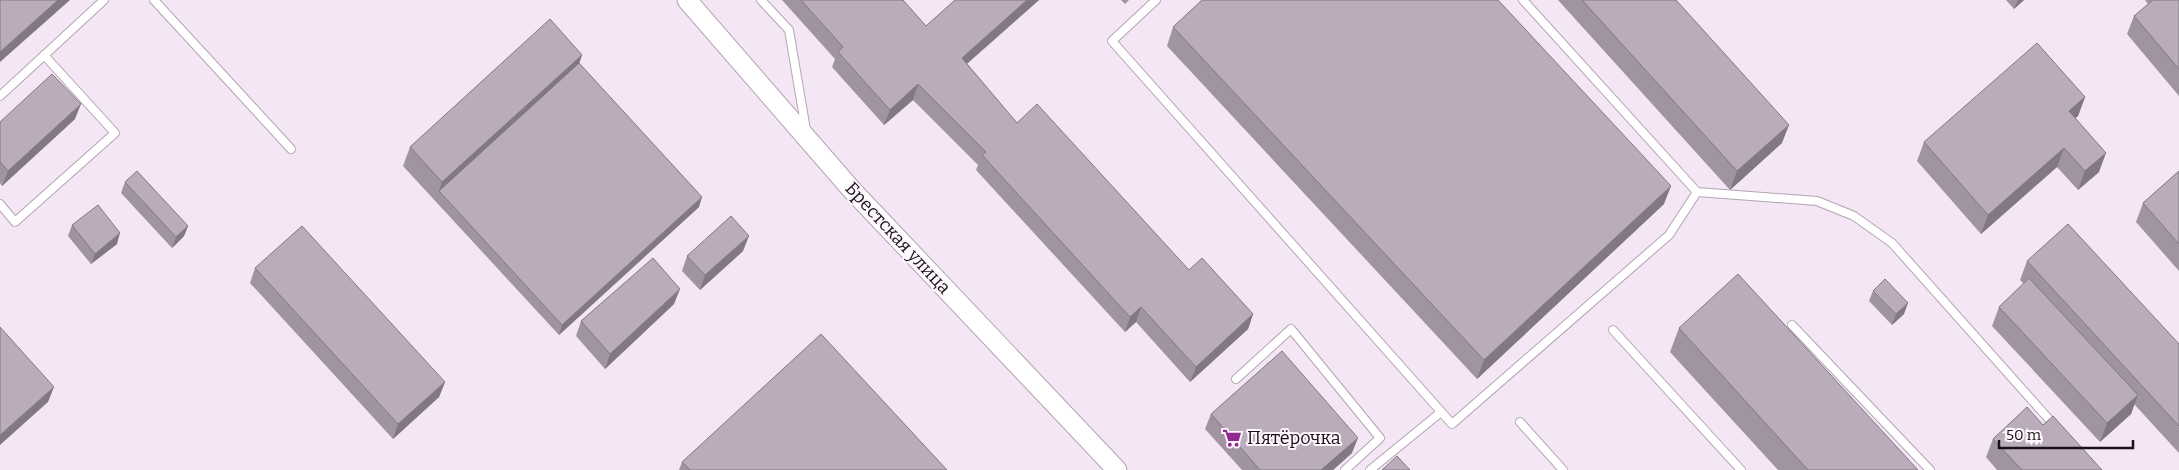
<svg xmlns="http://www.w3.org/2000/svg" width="2179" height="470" viewBox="0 0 2179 470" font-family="Bitter,serif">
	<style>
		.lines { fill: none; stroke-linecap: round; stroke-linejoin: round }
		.service-casing { stroke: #b2a4b1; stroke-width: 10 }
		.tertiary-casing { stroke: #b2a4b1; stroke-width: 21 }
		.service { stroke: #fff; stroke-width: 8 }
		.tertiary { stroke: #fff; stroke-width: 19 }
		.wall { fill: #a094a0 }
		.shaded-wall { fill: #827882 }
		.building { fill: #baacba; stroke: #827882 }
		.labels { text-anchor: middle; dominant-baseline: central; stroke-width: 4; stroke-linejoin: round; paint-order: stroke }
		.street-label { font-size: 18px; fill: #171217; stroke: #fff6fe }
		.poi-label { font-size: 18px; fill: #171217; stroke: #fff6fe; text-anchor: start }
	</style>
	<rect width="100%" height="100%" fill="#f5e6f5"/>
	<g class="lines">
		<g class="service-casing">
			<path id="service" d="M154,0l137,149
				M761,0l28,30 17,100
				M1156,0l-44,41 340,383 217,-189 28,-43 120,9 37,15 38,27 163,183
				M1523,0l174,192
				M0,96l104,-96
				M0,204l15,18 100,-89 -71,-78
				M1792,325l138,145
				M1613,330l128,140
				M1236,379l55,-50 89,109 -35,32
				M1520,422l43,48
				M1370,470l71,-58"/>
		</g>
		<g class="tertiary-casing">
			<path id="tertiary" d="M687,0l164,189 266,281"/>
		</g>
		<use href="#service" class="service"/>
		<use href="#tertiary" class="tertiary"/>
	</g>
	<path class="wall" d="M782,0h121l23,26 29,-26h84l-72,64 50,59 172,147 64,44 -5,15 -58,53 -54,-60 -11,10 -149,-162 2,-5 -65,-65 -29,25 -52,-58 3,-8z
		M1121,0h8l-4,4z
		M1558,0h118l106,143 -52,47z
		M2006,0h18l-10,9z
		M2145,0h34v96l-52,-62 7,-18 14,-12z
		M1173,27l491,177 -187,175 -310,-333z
		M582,55l-3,8 120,144 -140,128 -156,-169 7,-19z
		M2085,97l-7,19 -3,2 24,54 -21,18 -21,-23 -76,67 -64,-73 7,-19z
		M75,119l-73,67 -2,-3v-61z
		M2179,171v100l-43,-49 7,-19z
		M125,182l63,44 -4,10 -12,12 -51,-55z
		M72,225l45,19 -26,20 -23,-28z
		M743,251l-43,39 -18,-19 5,-15z
		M2027,261l152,83v109l-45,-49 -3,10 -31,28 -108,-116 7,-19 25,-23 -4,-4z
		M255,268l190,114 -6,15 -46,42 -143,-156z
		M1873,291l31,23 -12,11 -23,-24z
		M674,304l-69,65 -29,-33 5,-15z
		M1679,328l239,142h-140l-108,-118z
		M1211,414l141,39 -19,17h-91l-37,-41z
		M2043,425l59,45h-105l-11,-13 7,-18z
		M682,462l265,8h-268z"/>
	<path class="shaded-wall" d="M58,0h12l-70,62v-10z
		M1027,0h12l-83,73 6,-15z
		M2018,0h6l-10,9z
		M582,55l-6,18 -137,118 3,-9z
		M918,84l-5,16 -29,25 6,-15z
		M2085,97l-7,19 -16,14 7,-19z
		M81,104l-6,15 -73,67 6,-15z
		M1789,125l-7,18 -52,47 7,-19z
		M2064,148l-7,19 -76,67 7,-19z
		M2106,153l-7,19 -21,18 7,-19z
		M1671,186l-7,18 -187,175 7,-19z
		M702,197l-3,10 -140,128 3,-10z
		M188,226l-4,10 -12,12 4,-11z
		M120,233l-3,11 -26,20 4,-10z
		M749,236l-6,15 -43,39 5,-15z
		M680,289l-6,15 -69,65 5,-15z
		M1908,303l-4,11 -12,11 4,-11z
		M1141,307l-5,15 -11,10 5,-15z
		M1253,314l-5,15 -58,53 6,-15z
		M445,382l-6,15 -46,42 5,-15z
		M54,387l-6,15 -48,43v-10z
		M2138,395l-7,19 -31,28 7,-19z
		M1358,438l-6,15 -19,17h-12z"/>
	<path class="building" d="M0,0h58l-58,52z
		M801,0h102l23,26 29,-26h72l-65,58 55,65 20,-19 152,166 13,-12 51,56 -57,53 -55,-60 -11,10 -148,-162 4,-3 -68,-68 -28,26 -52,-58 5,-5z
		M1202,0h296l173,186 -187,174 -311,-333z
		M1582,0h94l113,125 -52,46z
		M2153,0h26v69l-45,-53z
		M550,19l32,36 -140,127 -32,-35z
		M2037,43l48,54 -16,14 37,42 -21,18 -21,-23 -76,67 -64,-73z
		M579,63l123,134 -140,128 -123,-134z
		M52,74l29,30 -73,67 -8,-9v-40z
		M137,171l51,55 -12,11 -51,-55z
		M2179,171v73l-36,-41z
		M98,205l22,28 -25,21 -23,-29z
		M731,216l18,20 -44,39 -18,-19z
		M2068,224l111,120v82l-152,-165z
		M302,226l143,156 -47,42 -143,-156z
		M653,258l27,31 -70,65 -29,-33z
		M1738,274l180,196h-110l-129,-142z
		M2029,278l109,117 -31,28 -108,-116z
		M1885,279l23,24 -12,11 -23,-23z
		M0,327l54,60 -54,48z
		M821,334l126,136h-257l-8,-8z
		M1282,351l76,87 -37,32h-61l-49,-56z
		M2027,407l16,18 10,-9 49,54h-80l-29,-31z
		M1397,456l13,14h-28z"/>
	<defs>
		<g id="supermarket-bare" transform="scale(1.5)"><path d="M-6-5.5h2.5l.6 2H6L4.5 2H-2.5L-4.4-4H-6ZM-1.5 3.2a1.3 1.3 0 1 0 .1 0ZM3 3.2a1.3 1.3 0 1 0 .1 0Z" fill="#902b92" stroke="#fff6fe" stroke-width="2.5" paint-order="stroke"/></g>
	</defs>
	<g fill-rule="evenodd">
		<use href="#supermarket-bare" x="1232" y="438"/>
	</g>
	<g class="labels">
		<g class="street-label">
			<text transform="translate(898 238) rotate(47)">Брестская улица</text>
		</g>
		<g class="poi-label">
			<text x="1247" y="438">Пятёрочка</text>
		</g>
	</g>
	<path d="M1999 440v8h134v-8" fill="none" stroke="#171217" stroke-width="2.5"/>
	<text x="2006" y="440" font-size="15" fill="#171217" stroke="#fff6fe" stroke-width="4" paint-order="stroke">50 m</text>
</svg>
